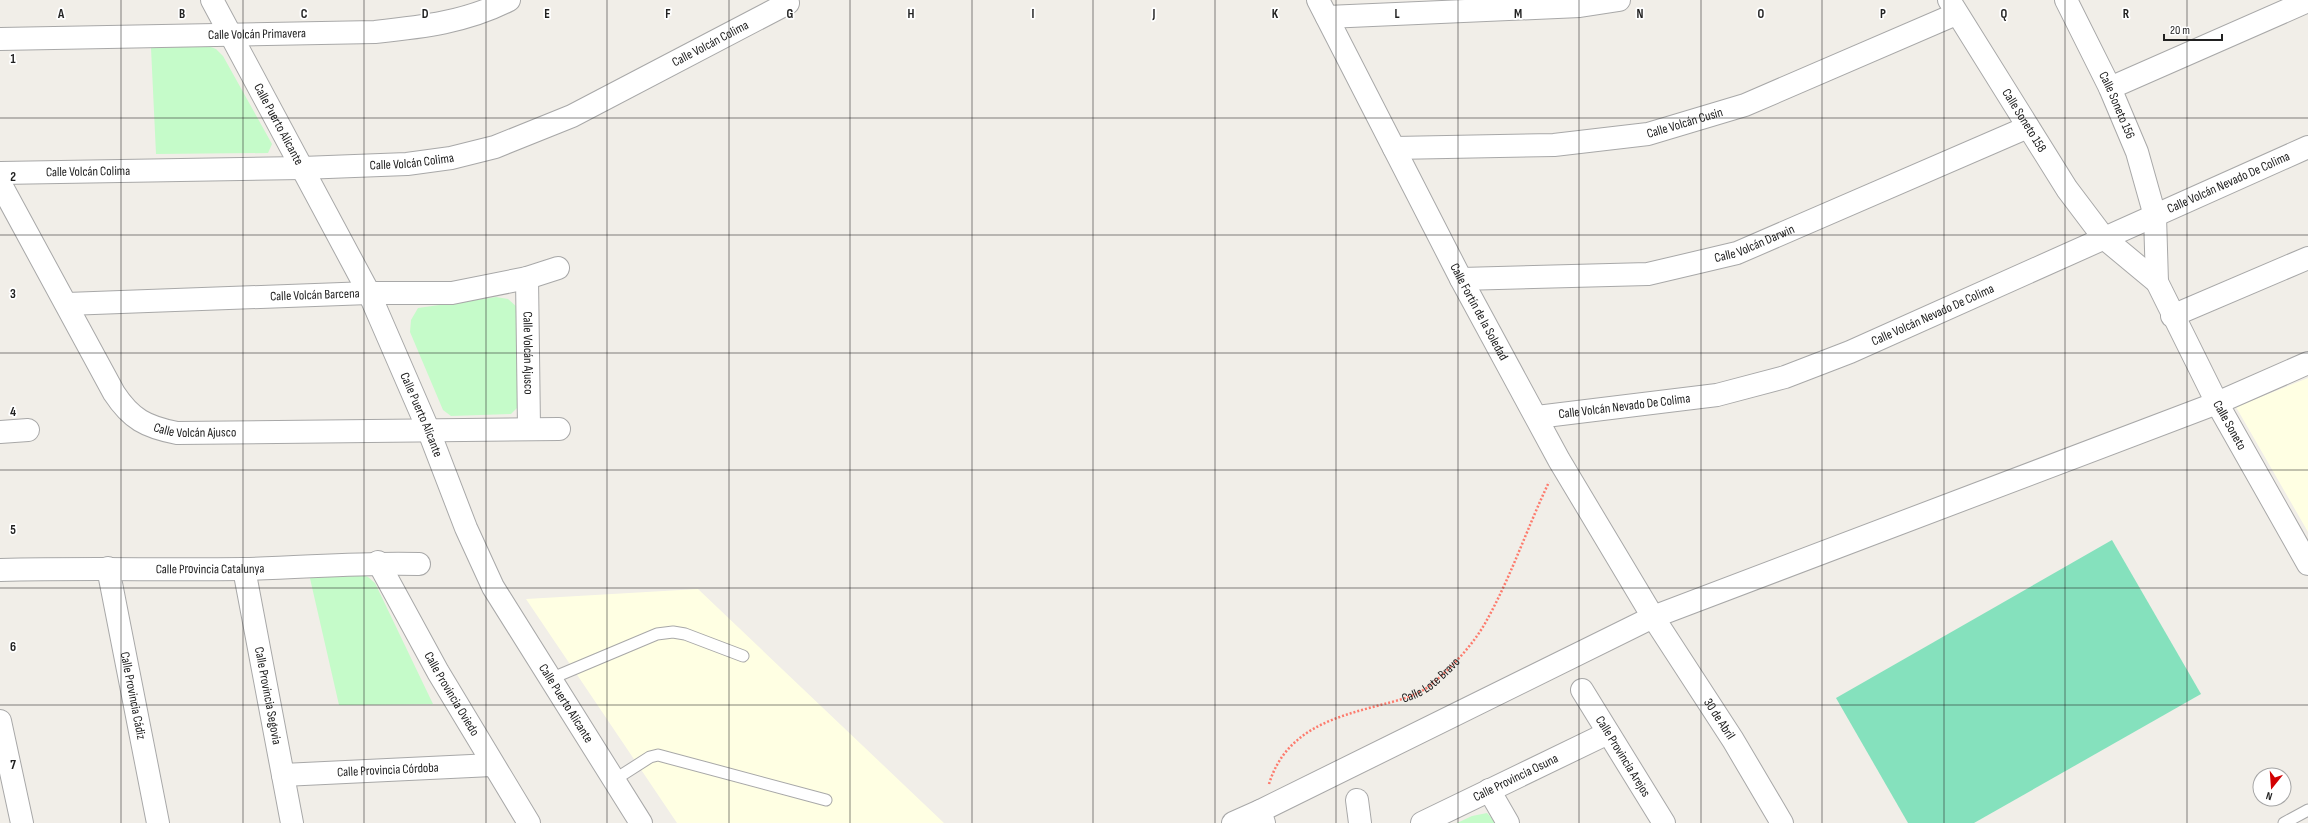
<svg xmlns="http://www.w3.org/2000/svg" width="2308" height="823" viewBox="0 0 2308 823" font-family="'Sofia Sans Condensed',sans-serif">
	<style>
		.education { fill: #ffffe3 }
		.park { fill: #c5fbc9 }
		.pitch { fill: #85e1bd }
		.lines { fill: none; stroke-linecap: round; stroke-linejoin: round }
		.service-casing { stroke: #a8a8a8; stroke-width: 13 }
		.minor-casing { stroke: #a8a8a8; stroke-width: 24 }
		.tertiary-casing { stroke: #a8a8a8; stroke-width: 24 }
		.path { stroke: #fd7b6d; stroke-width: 2.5; stroke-dasharray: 2 2; stroke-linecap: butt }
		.service { stroke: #fff; stroke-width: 11 }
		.minor { stroke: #fff; stroke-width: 22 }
		.tertiary { stroke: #fff; stroke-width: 22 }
		.grid { fill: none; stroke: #212121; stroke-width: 1; stroke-opacity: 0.55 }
		.labels { text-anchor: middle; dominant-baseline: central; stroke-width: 3.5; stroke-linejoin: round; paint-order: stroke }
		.street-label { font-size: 13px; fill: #212121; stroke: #fff }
		.grid-label { font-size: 13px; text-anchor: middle; font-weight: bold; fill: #212121; stroke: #fff; stroke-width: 3.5; stroke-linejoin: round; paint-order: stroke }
	</style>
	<rect width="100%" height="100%" fill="#f1eee8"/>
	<path class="education" d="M2308,378v154l-72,-125z
		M698,589l246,234h-267l-151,-224z"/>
	<path class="park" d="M208,46l8,3 7,7 49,88 -4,9 -112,1 -5,-106z
		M496,297l12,2 9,8 2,99 -8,8 -60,2 -8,-6 -33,-78 1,-12 7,-12z
		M358,573l10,4 7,6 58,121 -94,1 -30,-131z
		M1487,813l9,10h-39l15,-7z"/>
	<path class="pitch" d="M2112,540l89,154 -227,129h-66l-72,-125z"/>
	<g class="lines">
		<g class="service-casing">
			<path id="service" d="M550,679l107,-45 16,-2 12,2 58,22
				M614,780l36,-23 8,-2 168,45
				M2284,823l24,-13"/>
		</g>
		<g class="minor-casing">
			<g id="minor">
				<path id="s2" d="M212,0l157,293 59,136 38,99 27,59 148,236"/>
				<path id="s3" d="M1949,0l118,189 37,49 53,44"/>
				<path id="s4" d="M2066,0l44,88 27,64 18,64 2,66 60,121 91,161"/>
				<path d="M1327,17l253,-11 39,-6"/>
				<path id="s5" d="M0,39l375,-7c47,-5 92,-10 134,-32"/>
				<path d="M2110,88l198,-87"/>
				<path id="s6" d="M1394,148l160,-3 94,-11 97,-29 211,-91"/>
				<path id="s7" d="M0,173l302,-5 105,-4 44,-6 44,-11 77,-31 216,-113"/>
				<path id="s8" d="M0,183l114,210c17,26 32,34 63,40l382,-4"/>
				<path id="s9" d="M527,278l2,150"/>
				<path id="s10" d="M1461,279l187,-5 89,-21 291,-126"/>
				<path id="s11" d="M67,304l302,-11h83l75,-15 31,-10"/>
				<path d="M2172,316l136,-58"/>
				<path id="s12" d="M1537,417l180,-22 68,-18 65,-25 458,-205"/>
				<path d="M0,432l28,-2"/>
				<path id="s13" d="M378,562l60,110 91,151"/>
				<path id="s14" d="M108,568l50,255"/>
				<path id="s15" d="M244,569l48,254"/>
				<path id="s16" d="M0,570c81,-2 162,0 243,-1 59,-1 117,-7 176,-5"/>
				<path id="s17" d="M1582,690l82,133"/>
				<path d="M0,721l22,102"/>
				<path id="s18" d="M283,775l209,-10"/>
				<path d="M1489,790l19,33"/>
				<path d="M1357,800l3,23"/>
				<path d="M1260,811l393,-194 564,-214 91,-40"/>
				<path id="s19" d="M1422,823l186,-90"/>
			</g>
		</g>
		<g class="tertiary-casing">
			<g id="tertiary">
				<path id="s20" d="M1318,0l143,279 98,181 94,157 80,123 49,83"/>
				<path d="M1233,823l27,-12 4,12"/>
			</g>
		</g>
		<path class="path" id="s1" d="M1269,784c17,-55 66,-67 115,-80 16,-4 35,-9 48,-20 21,-18 43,-41 56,-66 24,-44 40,-92 61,-136"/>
		<use href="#service" class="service"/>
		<use href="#minor" class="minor"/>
		<use href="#tertiary" class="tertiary"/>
	</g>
	<path class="grid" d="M121,0v823M243,0v823M364,0v823M486,0v823M607,0v823M729,0v823M850,0v823M972,0v823M1093,0v823M1215,0v823M1336,0v823M1458,0v823M1579,0v823M1701,0v823M1822,0v823M1944,0v823M2065,0v823M2187,0v823M0,118h2308M0,235h2308M0,353h2308M0,470h2308M0,588h2308M0,705h2308"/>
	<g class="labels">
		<g class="street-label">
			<text stroke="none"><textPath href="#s5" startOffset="257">Calle Volcán Primavera</textPath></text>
			<text stroke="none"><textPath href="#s7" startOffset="736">Calle Volcán Colima</textPath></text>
			<text stroke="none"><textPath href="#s4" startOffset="117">Calle Soneto 156</textPath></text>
			<text stroke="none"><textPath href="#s3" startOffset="142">Calle Soneto 158</textPath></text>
			<text stroke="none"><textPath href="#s6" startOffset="293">Calle Volcán Cusin</textPath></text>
			<text stroke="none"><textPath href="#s2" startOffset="141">Calle Puerto Alicante</textPath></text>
			<text stroke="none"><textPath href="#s7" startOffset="412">Calle Volcán Colima</textPath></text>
			<text stroke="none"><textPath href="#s7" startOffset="88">Calle Volcán Colima</textPath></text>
			<text stroke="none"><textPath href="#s12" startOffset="736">Calle Volcán Nevado De Colima</textPath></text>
			<text stroke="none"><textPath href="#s10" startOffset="298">Calle Volcán Darwin</textPath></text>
			<text stroke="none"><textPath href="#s11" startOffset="248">Calle Volcán Barcena</textPath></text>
			<text stroke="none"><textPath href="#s20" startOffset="351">Calle Fortín de la Soledad</textPath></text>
			<text stroke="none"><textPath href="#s12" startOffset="412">Calle Volcán Nevado De Colima</textPath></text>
			<text stroke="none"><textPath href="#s9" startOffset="75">Calle Volcán Ajusco</textPath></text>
			<text stroke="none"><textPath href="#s12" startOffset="88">Calle Volcán Nevado De Colima</textPath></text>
			<text stroke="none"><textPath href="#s2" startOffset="465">Calle Puerto Alicante</textPath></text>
			<text stroke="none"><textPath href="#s4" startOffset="461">Calle Soneto</textPath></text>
			<text stroke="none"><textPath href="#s8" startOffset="334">Calle Volcán Ajusco</textPath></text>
			<text stroke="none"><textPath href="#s16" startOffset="210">Calle Provincia Catalunya</textPath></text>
			<text stroke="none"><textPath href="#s1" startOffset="201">Calle Lote Bravo</textPath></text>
			<text stroke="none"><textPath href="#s13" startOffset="151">Calle Provincia Oviedo</textPath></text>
			<text stroke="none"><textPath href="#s14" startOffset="130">Calle Provincia Cádiz</textPath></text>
			<text stroke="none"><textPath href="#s15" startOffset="129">Calle Provincia Segovia</textPath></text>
			<text stroke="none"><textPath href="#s2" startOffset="789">Calle Puerto Alicante</textPath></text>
			<text stroke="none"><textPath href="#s20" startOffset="824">30 de Abril</textPath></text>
			<text stroke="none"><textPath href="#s17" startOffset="78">Calle Provincia Arejos</textPath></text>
			<text stroke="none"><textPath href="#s18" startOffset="105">Calle Provincia Córdoba</textPath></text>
			<text stroke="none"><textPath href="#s19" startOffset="104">Calle Provincia Osuna</textPath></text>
		</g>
	</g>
	<g class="grid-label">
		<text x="61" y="18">A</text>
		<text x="182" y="18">B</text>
		<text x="304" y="18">C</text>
		<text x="425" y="18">D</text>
		<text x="547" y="18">E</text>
		<text x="668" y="18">F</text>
		<text x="790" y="18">G</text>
		<text x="911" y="18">H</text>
		<text x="1033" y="18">I</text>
		<text x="1154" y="18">J</text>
		<text x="1275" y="18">K</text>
		<text x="1397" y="18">L</text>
		<text x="1518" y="18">M</text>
		<text x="1640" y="18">N</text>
		<text x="1761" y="18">O</text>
		<text x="1883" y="18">P</text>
		<text x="2004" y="18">Q</text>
		<text x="2126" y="18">R</text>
		<text x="13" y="63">1</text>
		<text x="13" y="181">2</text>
		<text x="13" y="298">3</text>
		<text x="13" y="416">4</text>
		<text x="13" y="534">5</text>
		<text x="13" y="651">6</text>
		<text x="13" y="769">7</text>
	</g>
	<g transform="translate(2272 787) rotate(197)"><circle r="19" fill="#ffffff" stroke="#a6a6a6"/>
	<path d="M0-3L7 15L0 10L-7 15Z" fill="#d20002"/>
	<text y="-6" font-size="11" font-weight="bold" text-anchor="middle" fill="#212121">N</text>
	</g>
	<path d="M2164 34v6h58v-6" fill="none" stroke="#212121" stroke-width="2"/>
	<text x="2170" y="34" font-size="12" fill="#212121" stroke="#ffffff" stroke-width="3" paint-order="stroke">20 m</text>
</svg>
